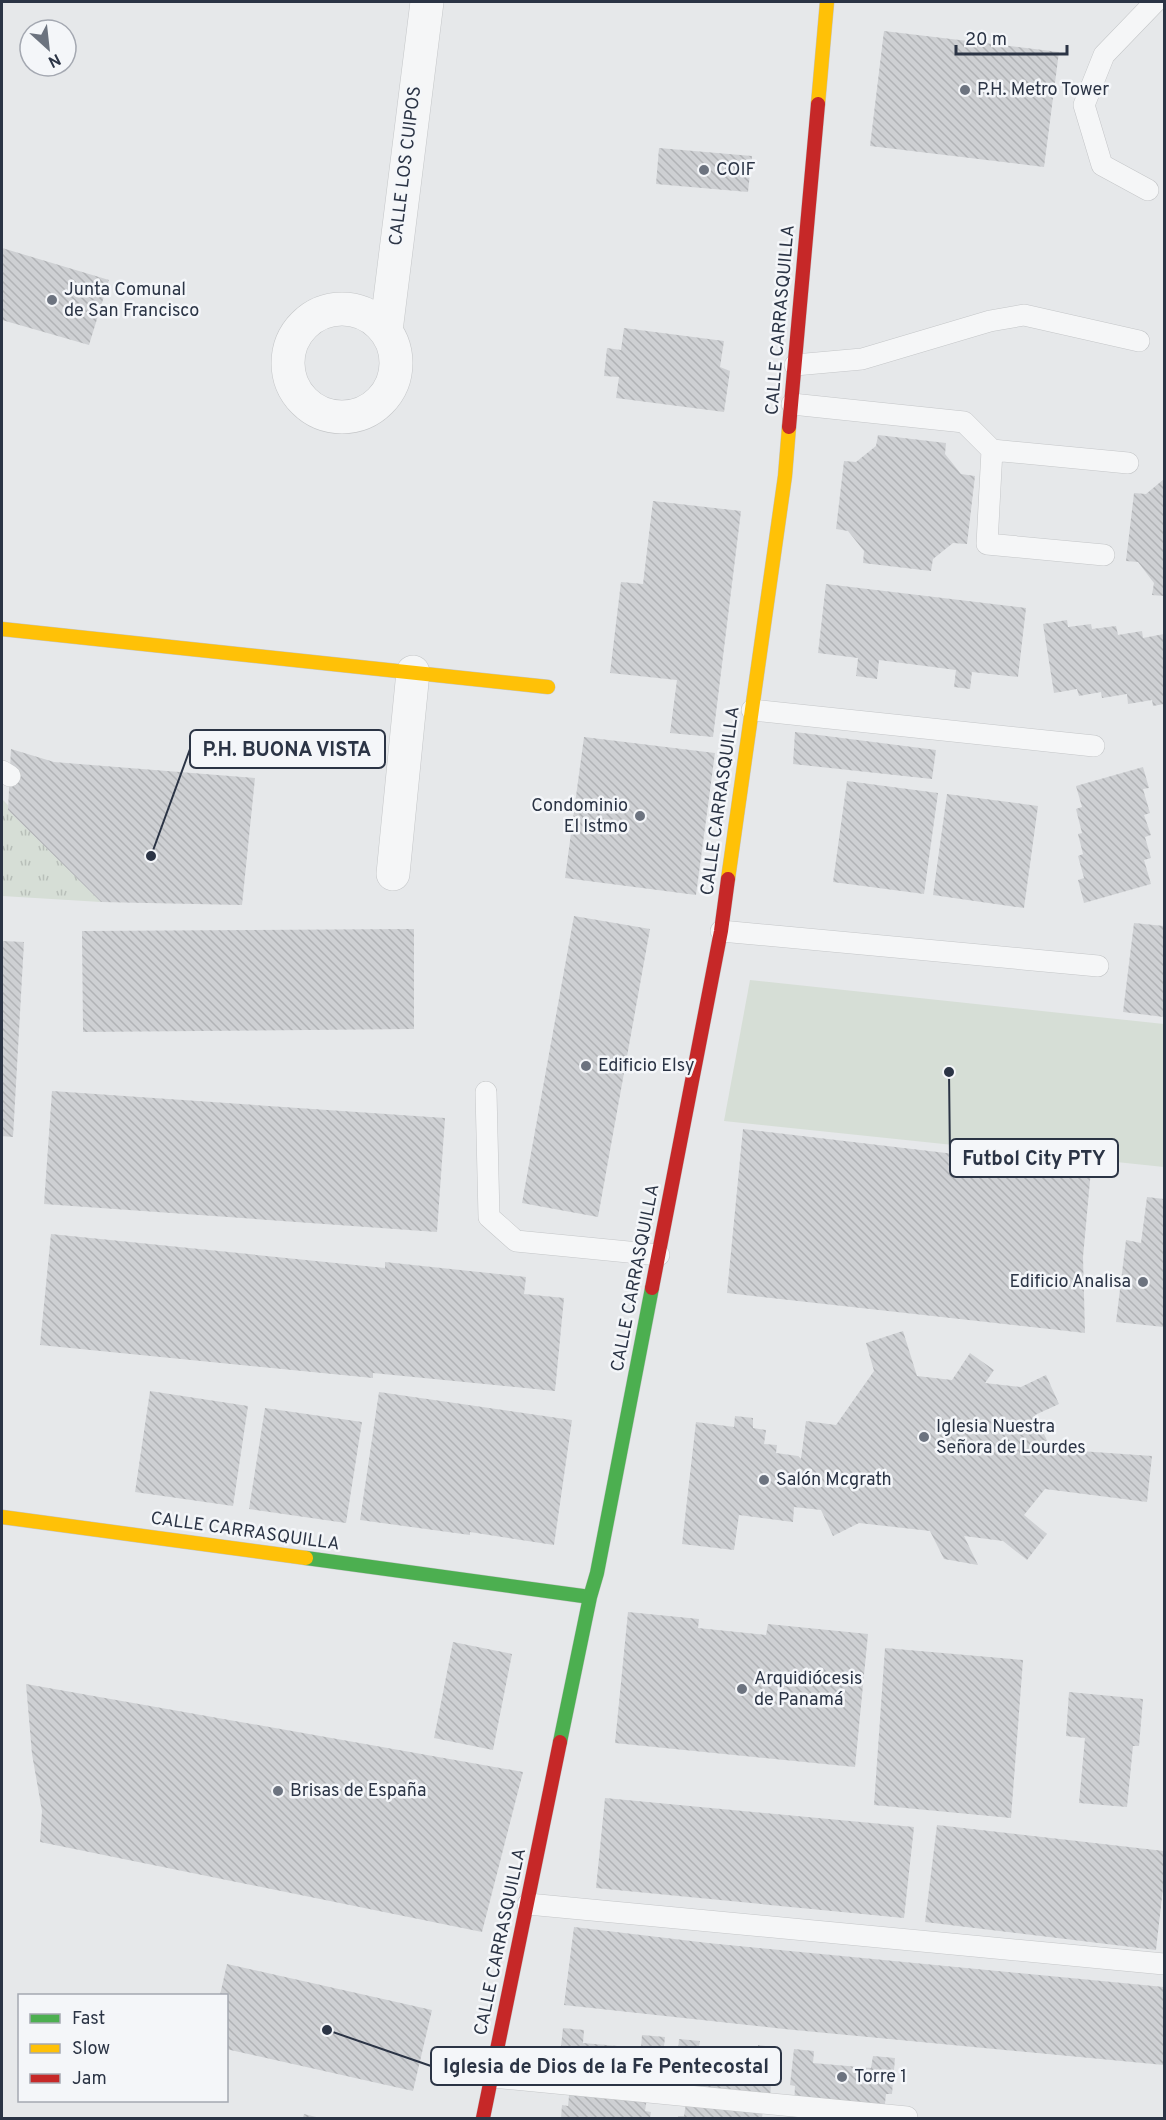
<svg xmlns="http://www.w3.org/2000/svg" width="1166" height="2120" viewBox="0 0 1166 2120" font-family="Overpass,sans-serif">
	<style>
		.grass { fill: url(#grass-tufts) }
		.garden { fill: #d6ded6 }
		.building { fill: url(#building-back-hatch) }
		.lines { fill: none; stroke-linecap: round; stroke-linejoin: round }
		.lane-casing { stroke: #c4c6c8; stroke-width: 22 }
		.street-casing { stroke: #c4c6c8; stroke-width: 34 }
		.fast-casing { stroke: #c4c6c8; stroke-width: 15 }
		.slow-casing { stroke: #c4c6c8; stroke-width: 15 }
		.jam-casing { stroke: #c4c6c8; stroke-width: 15 }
		.lane { stroke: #f5f6f7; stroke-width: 21 }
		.street { stroke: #f5f6f7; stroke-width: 33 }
		.fast { stroke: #4caf50; stroke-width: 14 }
		.slow { stroke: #ffc107; stroke-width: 14 }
		.jam { stroke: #c62828; stroke-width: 14 }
		.poi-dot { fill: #6c737f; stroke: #f4f6f9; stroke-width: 2 }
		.labels { text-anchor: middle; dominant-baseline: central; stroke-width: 5; stroke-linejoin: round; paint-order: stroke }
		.poi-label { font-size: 18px; fill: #2b3445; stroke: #f4f6f9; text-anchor: start }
		.street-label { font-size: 18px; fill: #2b3445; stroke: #f4f6f9 }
		.leader { fill: none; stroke: #2b3445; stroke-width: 2 }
		.callout-dot { fill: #2b3445; stroke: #f4f6f9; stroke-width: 2 }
		.callout { fill: #f4f6f9; stroke: #2b3445; stroke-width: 2 }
		.callout-label { font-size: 20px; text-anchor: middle; font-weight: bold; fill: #2b3445 }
	</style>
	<defs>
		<pattern id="grass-tufts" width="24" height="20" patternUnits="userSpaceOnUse" patternTransform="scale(1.5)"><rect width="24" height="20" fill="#d6ded6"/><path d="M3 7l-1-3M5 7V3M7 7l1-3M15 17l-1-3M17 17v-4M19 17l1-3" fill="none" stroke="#b8bfb9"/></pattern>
		<pattern id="building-back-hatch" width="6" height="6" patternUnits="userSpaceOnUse" patternTransform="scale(1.5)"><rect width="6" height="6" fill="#ced0d3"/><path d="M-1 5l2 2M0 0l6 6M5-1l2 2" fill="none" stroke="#b1b3b6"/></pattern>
	</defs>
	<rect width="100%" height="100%" fill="#e6e8ea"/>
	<path class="grass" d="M2,799l6,6v5l93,92 -99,-6z"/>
	<path class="garden" d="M750,980l414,44v143l-440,-46z"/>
	<path class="building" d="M884,31l175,21 -15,115 -174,-21z
		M659,148l93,8 -4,36 -92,-8z
		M2,248l107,32 -20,65 -87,-25z
		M624,328l100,13 -4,26 10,4 -6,41 -108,-14 3,-21 -15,-1 3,-28 14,2z
		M878,435l68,8 -1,11 16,20 14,2 -8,68 -14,-1 -20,16 -2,12 -68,-8 1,-12 -16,-20 -12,-2 8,-68 12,1 20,-16z
		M1164,479v117l-12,-1 2,-12 -16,-21 -12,-1 8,-68 12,1z
		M653,501l88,10 -28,226 -43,-4 7,-53 -67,-7 11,-91 22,2z
		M826,584l200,24 -8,69 -46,-5 -2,17 -16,-2 2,-17 -77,-10 -2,19 -21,-3 2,-18 -40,-5z
		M1067,620l1,7 23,-3 1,5 24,-3 2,9 24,-4 1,7 21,-4v70l-11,2 -1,-6 -24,4 -1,-10 -25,4 -1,-6 -22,4 -2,-7 -23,4 -11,-69z
		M795,732l141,18 -4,29 -139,-15z
		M584,737l131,16 -19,142 -131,-17z
		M11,749l43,13 201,16 -13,127 -141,-3 -93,-92z
		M1143,767l6,21 -6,1 7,24 -6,2 7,20 -6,2 6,21 -7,2 7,24 -67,19 -6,-23 6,-2 -6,-22 5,-2 -5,-20 4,-1 -6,-24 6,-2 -6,-21z
		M847,781l91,12 -14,101 -91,-12z
		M947,794l91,12 -14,102 -91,-13z
		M574,916l76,13 -52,288 -76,-14z
		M1134,923l30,3v91l-41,-5z
		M414,929v100l-331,3 -1,-101z
		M2,941l22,1 -11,195 -11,-1z
		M52,1091l393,27 -8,114 -393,-28z
		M743,1129l348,41 -8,87 2,76 -358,-40z
		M1147,1197l17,2v128l-48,-5 10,-82 15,3z
		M51,1234l334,34v-6l141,15 -2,17 40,4 -9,93 -182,-18v5l-333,-33z
		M903,1331l14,45 35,4 18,-27 24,17 -9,13 36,4 25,-12 13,29 -24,11 16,34 101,7 -5,46 -102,-13 -21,26 23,19 -20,26 -24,-19 -39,-5 14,29 -34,-6 -14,-28 -71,-8 -26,13 -12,-26 -27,-3 -1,15 -54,-7 -5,35 -52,-6 14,-122 38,5 1,-11 18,2v10l13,2 -2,14 13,1 -1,8 22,3 3,3 5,-38 30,4 38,-54 -8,-28z
		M150,1391l98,15 -15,100 -98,-14z
		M379,1392l193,28 -18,125 -84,-13v3l-110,-15z
		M265,1408l97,14 -16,101 -97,-14z
		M628,1612l71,7 -1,9 68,7 2,-11 100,10 -13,133 -240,-24z
		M453,1642l59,12 -19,96 -59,-12z
		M885,1648l138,12 -12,158 -137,-13z
		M26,1684l497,88 -41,160 -442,-90 2,-31 -10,-57z
		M1069,1692l74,7 -4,47h-6l-6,61 -48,-4 6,-65 -19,-2z
		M605,1798l309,29 -10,91 -308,-30z
		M937,1825l227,26v28l-8,71 -231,-28z
		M574,1927l134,16 456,44v78l-380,-36 -220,-24z
		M227,1964l205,46 -19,81 -187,-42v-54h-6z
		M563,2028l21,2 -1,13 58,5 1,-13 23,2 -4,37 -6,-1 -2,19 -5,-1 -3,20 6,1 -1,6h-89l1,-13 6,1 2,-20h-7l2,-21h-6z
		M679,2039l21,2 -2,12 59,5 1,-13 22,3 -3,36 -6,-1 -1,20 -6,-1 -2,16h-84v-2h6l3,-19 -8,-1 2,-20 -5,-1z
		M794,2049l20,2 -1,12 58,5 2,-12 22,2 -3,36h-6l-2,18 -6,6h-78l1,-11 -7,-1 1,-20 -5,-1z
		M304,2114l16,4h-17z"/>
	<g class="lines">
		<g class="lane-casing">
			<path id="lane" d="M1148,190l-46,-25 -18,-60 20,-50 51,-53
				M795,365l67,-6 128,-38 34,-6 115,26
				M792,404l172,18 28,28 136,13
				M992,450l-5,94 117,11
				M752,710l342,36
				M2,771l8,5
				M721,931l377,35
				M486,1092l3,125 27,24 143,14
				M528,1904l636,60
				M492,2077l415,40"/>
		</g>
		<g class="street-casing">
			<path id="street" d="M288 363a54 54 0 1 1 108 0a54 54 0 1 1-108 0Z
				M386,331l41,-329
				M393,874l20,-202"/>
		</g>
		<g class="fast-casing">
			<path id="fast" d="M306,1558l284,39
				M560,1742l30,-145 7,-24 55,-285"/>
		</g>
		<g class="slow-casing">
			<path id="slow" d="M818,104l9,-102
				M2,629l546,58
				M728,879l57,-403 4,-49
				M2,1517l304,41"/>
		</g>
		<g class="jam-casing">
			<path id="jam" d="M789,427l29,-323
				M652,1288l69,-357 7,-52
				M483,2118l77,-376"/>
		</g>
		<use href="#lane" class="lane"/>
		<use href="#street" class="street"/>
		<use href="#fast" class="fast"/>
		<use href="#slow" class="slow"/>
		<use href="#jam" class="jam"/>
	</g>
	<g class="poi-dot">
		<circle cx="965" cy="90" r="6"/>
		<circle cx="704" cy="170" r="6"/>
		<circle cx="52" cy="300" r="6"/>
		<circle cx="640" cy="816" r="6"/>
		<circle cx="586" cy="1066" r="6"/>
		<circle cx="1143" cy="1282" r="6"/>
		<circle cx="924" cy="1437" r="6"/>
		<circle cx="764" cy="1480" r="6"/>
		<circle cx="742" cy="1689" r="6"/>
		<circle cx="278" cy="1791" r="6"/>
		<circle cx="842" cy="2077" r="6"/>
	</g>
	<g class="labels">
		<g class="poi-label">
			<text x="977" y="90">P.H. Metro Tower</text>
			<text x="716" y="170">COIF</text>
			<text x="64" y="290">Junta Comunal<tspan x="64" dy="21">de San Francisco</tspan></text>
			<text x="628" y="806" text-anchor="end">Condominio<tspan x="628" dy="21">El Istmo</tspan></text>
			<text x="598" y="1066">Edificio Elsy</text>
			<text x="1131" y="1282" text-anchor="end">Edificio Analisa</text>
			<text x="936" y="1427">Iglesia Nuestra<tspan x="936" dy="21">Señora de Lourdes</tspan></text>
			<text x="776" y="1480">Salón Mcgrath</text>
			<text x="754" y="1679">Arquidiócesis<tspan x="754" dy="21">de Panamá</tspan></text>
			<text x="290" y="1791">Brisas de España</text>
			<text x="854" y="2077">Torre 1</text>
		</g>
		<g class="street-label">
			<text transform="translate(406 166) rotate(-83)">CALLE LOS CUIPOS</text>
			<text transform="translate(781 320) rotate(-85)">CALLE CARRASQUILLA</text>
			<text transform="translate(721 801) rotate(-82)">CALLE CARRASQUILLA</text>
			<text transform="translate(636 1278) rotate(-79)">CALLE CARRASQUILLA</text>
			<text transform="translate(245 1532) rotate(8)">CALLE CARRASQUILLA</text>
			<text transform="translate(501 1942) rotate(-78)">CALLE CARRASQUILLA</text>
		</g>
	</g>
	<path class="leader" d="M151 856L190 749M949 1072L950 1158M327 2030L431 2066"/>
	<g class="callout-dot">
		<circle cx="151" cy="856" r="6"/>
		<circle cx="949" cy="1072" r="6"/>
		<circle cx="327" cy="2030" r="6"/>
	</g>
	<g class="callout">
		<rect x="190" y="730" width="195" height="38" rx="6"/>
		<rect x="950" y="1139" width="168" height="38" rx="6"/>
		<rect x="431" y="2047" width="350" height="38" rx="6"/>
	</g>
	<g class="callout-label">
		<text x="287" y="756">P.H. BUONA VISTA</text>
		<text x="1034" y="1165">Futbol City PTY</text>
		<text x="606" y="2073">Iglesia de Dios de la Fe Pentecostal</text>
	</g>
	<rect width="1166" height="2120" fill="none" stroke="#2b3445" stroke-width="6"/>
	<rect x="18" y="1994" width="210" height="108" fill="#f4f6f9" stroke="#a4a8b1" stroke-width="1.5"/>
	<rect x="30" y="2014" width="30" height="9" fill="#4caf50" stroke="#a4a8b1" stroke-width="1.5"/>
	<text x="72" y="2024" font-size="18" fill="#2b3445">Fast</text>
	<rect x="30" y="2044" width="30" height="9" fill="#ffc107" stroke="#a4a8b1" stroke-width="1.5"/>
	<text x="72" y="2054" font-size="18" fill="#2b3445">Slow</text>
	<rect x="30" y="2074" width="30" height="9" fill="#c62828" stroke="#a4a8b1" stroke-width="1.5"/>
	<text x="72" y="2084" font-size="18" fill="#2b3445">Jam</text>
	<g transform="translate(48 48) rotate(153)"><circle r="28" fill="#f4f6f9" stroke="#a4a8b1" stroke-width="1.5"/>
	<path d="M0-4.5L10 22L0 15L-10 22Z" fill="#6c737f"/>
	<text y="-9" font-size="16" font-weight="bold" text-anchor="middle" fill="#2b3445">N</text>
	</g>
	<path d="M956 45v9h111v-9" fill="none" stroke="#2b3445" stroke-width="3"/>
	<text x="965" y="45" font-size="18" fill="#2b3445" stroke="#f4f6f9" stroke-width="4.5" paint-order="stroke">20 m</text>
</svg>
